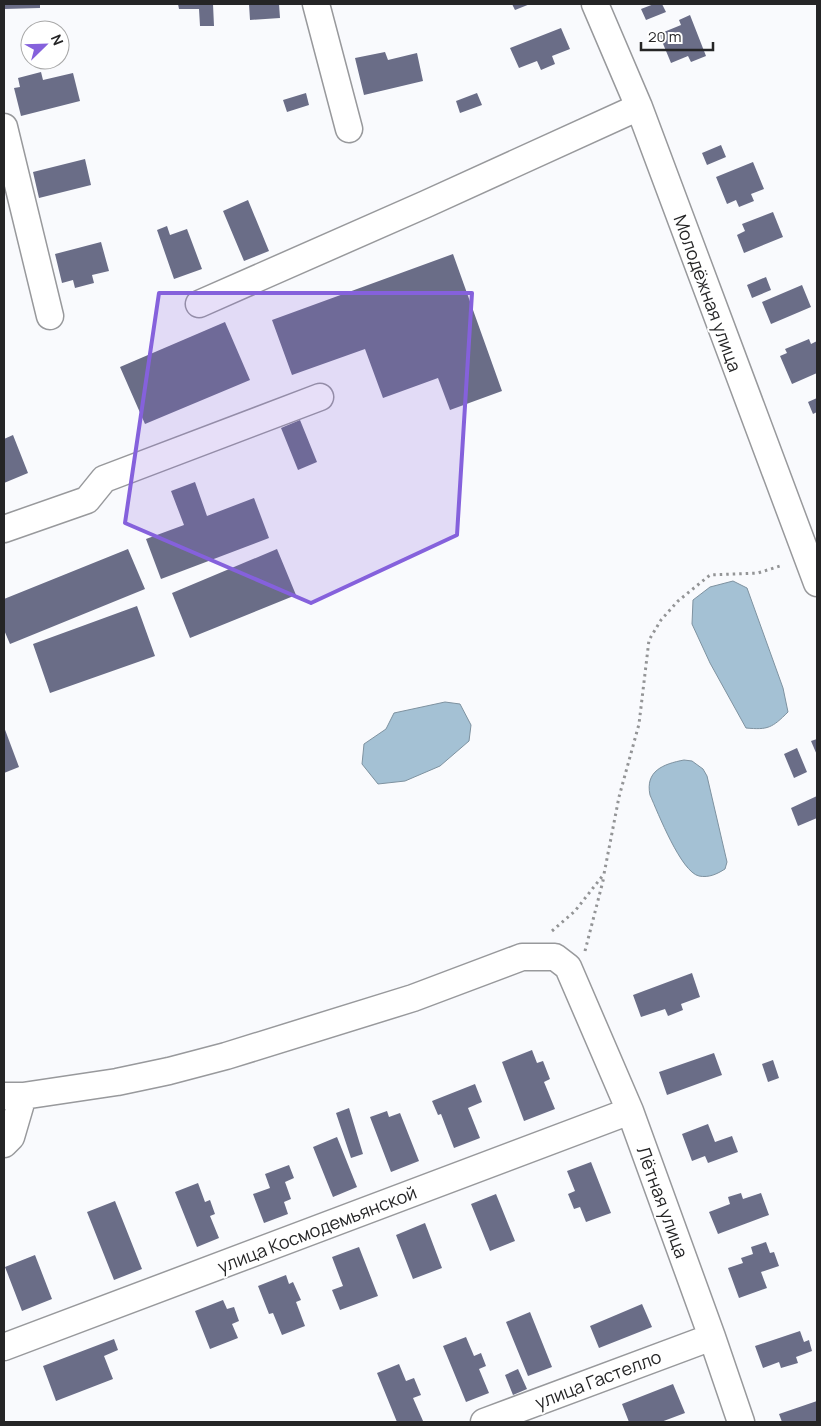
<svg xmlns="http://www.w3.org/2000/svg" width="821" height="1426" viewBox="0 0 821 1426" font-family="Manrope,sans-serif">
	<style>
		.water { fill: #a4c1d4; stroke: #7e92a0 }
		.building { fill: #6a6d87 }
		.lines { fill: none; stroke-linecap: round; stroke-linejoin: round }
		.minor-casing { stroke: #98999c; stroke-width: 29 }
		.path { stroke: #939496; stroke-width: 3; stroke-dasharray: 2.5 4; stroke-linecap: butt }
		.minor { stroke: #fff; stroke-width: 26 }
		.marked { fill: #8561dc; fill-opacity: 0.2; stroke: #8561dc; stroke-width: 4; stroke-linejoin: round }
		.labels { text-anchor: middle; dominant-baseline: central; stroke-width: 4; stroke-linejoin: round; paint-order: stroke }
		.street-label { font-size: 18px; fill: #252526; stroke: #fff }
	</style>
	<rect width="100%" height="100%" fill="#f9fafd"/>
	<path class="water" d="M733,581l14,7 36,100 5,24c-16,16 -20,18 -42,16l-36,-65 -18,-39 1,-24 17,-13z
		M445,702l15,2 11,21 -2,16 -29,25 -35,15 -27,3 -16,-20 2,-20 22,-15 8,-16z
		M684,760l8,1 11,8 4,7 20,86 -2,7c-8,5 -16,9 -26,7 -18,-4 -41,-63 -49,-81 -5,-24 13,-31 34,-35z"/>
	<path class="building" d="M4,4h36v4l-36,1z
		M178,4h35l1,22h-14l-1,-17h-20z
		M249,4h30l1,14 -30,2z
		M512,4h18l-15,6z
		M654,4h8l4,8 -20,8 -5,-11z
		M690,15l16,41 -15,6 -3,-6 -17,7 -12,-29 22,-9 -2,-5z
		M561,28l9,21 -18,7 3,8 -14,6 -4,-9 -18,7 -9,-20z
		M385,52l3,8 29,-7 6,28 -59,14 -9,-37z
		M41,72l2,8 30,-7 7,28 -59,15 -7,-28 6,-1 -2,-9z
		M306,93l3,12 -22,7 -4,-12z
		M477,93l5,12 -22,8 -4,-12z
		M721,145l5,12 -19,8 -5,-12z
		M85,159l6,26 -52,13 -6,-26z
		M753,162l11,27 -13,5 3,7 -15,6 -3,-7 -9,4 -11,-27z
		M248,200l21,51 -25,10 -21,-50z
		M773,212l10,25 -39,16 -7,-18 8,-4 -3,-7z
		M167,226l3,9 17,-6 15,40 -28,10 -17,-49z
		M101,242l8,29 -17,4 2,8 -19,5 -2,-8 -11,3 -7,-29z
		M453,254l49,137 -52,19 -12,-32 -55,20 -18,-49 -73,26 -20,-55z
		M766,277l5,13 -19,8 -5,-13z
		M802,285l9,22 -40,17 -9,-22z
		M225,322l25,58 -105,44 -25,-57z
		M809,339l2,5 6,-3v32l-25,11 -12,-28 7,-3 -2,-4z
		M817,398v14l-4,2 -5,-12z
		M300,420l17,42 -19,8 -17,-42z
		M13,435l15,38 -24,10v-44z
		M195,482l12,34 47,-18 15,40 -108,41 -15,-40 38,-14 -13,-34z
		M128,549l17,40 -135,55 -6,-14v-31z
		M277,549l19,46 -106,43 -18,-45z
		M137,606l18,50 -105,37 -17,-49z
		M4,727l15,40 -15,6z
		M817,739v16l-6,-14z
		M797,748l10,24 -13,6 -10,-24z
		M817,796v22l-19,8 -7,-18z
		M692,973l8,24 -19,7 2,6 -15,6 -3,-7 -24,8 -8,-22z
		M532,1050l5,13 6,-2 7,18 -6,3 11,27 -31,12 -22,-59z
		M714,1053l8,22 -55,20 -8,-23z
		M773,1060l6,18 -11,4 -6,-18z
		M475,1084l7,18 -14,6 12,30 -26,10 -13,-34 -3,1 -6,-14z
		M349,1108l14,46 -12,4 -15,-45z
		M387,1111l2,6 11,-4 19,48 -28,11 -21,-55z
		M708,1124l7,18 17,-6 6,16 -30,11 -3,-7 -13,5 -10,-27z
		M337,1137l20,50 -24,10 -20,-50z
		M591,1162l20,51 -25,9 -6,-15 -6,2 -6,-15 7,-3 -8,-20z
		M289,1165l5,13 -9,4 6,17 -7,3 4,12 -24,9 -11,-29 17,-6 -5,-14z
		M198,1183l7,19 5,-2 5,14 -5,2 9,22 -22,9 -22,-55z
		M741,1193l2,6 18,-6 8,22 -51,19 -9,-22 21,-8 -2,-7z
		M496,1194l19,47 -25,10 -19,-47z
		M115,1201l27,68 -28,11 -27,-68z
		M425,1223l17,45 -29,11 -17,-44z
		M766,1242l4,11 4,-1 5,14 -18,6 6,16 -28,10 -11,-30 15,-5 -2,-5 12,-4 -2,-7z
		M359,1247l19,49 -38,14 -8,-20 11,-4 -11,-29z
		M35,1255l17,44 -30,12 -17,-44z
		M286,1275l3,9 4,-2 8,18 -5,2 9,24 -23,9 -9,-22 -4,1 -11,-28z
		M223,1300l4,9 7,-2 5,14 -7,3 6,14 -28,11 -15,-38z
		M642,1304l10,23 -53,21 -9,-22z
		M530,1312l22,55 -24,9 -22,-54z
		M800,1331l4,11 5,-2 3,11 -16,6 2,6 -17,5 -2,-6 -16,6 -8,-22z
		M466,1337l8,19 7,-3 5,13 -7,3 10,24 -23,9 -23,-56z
		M114,1339l4,11 -14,6 9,23 -57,22 -13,-35z
		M399,1364l7,17 8,-3 7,17 -8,3 10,23 -4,1h-22l-20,-49z
		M518,1369l9,20 -14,6 -8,-20z
		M673,1384l12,29 -24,9h-32l-7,-18z
		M817,1401v21h-35l-3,-8z"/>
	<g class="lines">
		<g class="minor-casing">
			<path id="minor" d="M316,4l33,125
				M595,4l44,103 178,476
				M4,127l46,189
				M199,304l227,-100 213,-97
				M4,529l83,-29 17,-21 216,-82
				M4,1096h19l94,-14 52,-11 57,-15 187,-58 109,-41h33l13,10 62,144 82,226 29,85
				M4,1144l7,-7 12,-41
				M4,1347l626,-236
				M484,1422l228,-85"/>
		</g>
		<path class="path" d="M552,931l23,-20 29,-37 15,-77 20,-73 10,-84 12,-20 17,-19 32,-26 48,-2 25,-8
			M585,951l19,-74"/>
		<use href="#minor" class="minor"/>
	</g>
	<path class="marked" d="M159,293h313l-15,242 -146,68 -186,-80z"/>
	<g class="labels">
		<g class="street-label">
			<text transform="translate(708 293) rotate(70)">Молодёжная улица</text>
			<text transform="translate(663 1202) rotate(70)">Лётная улица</text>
			<text transform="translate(317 1229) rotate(-21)">улица Космодемьянской</text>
			<text transform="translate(598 1379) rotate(-21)">улица Гастелло</text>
		</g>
	</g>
	<rect width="821" height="1426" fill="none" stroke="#252526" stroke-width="10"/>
	<g transform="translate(45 45) rotate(67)"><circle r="24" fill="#ffffff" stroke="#a8a8a8"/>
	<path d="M0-4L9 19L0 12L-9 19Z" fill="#8561dc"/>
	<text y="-8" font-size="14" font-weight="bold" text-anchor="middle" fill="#252526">N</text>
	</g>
	<path d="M641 42v8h72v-8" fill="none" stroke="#252526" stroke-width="2.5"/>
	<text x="648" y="42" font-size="15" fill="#252526" stroke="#ffffff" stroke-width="4" paint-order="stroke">20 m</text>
</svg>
